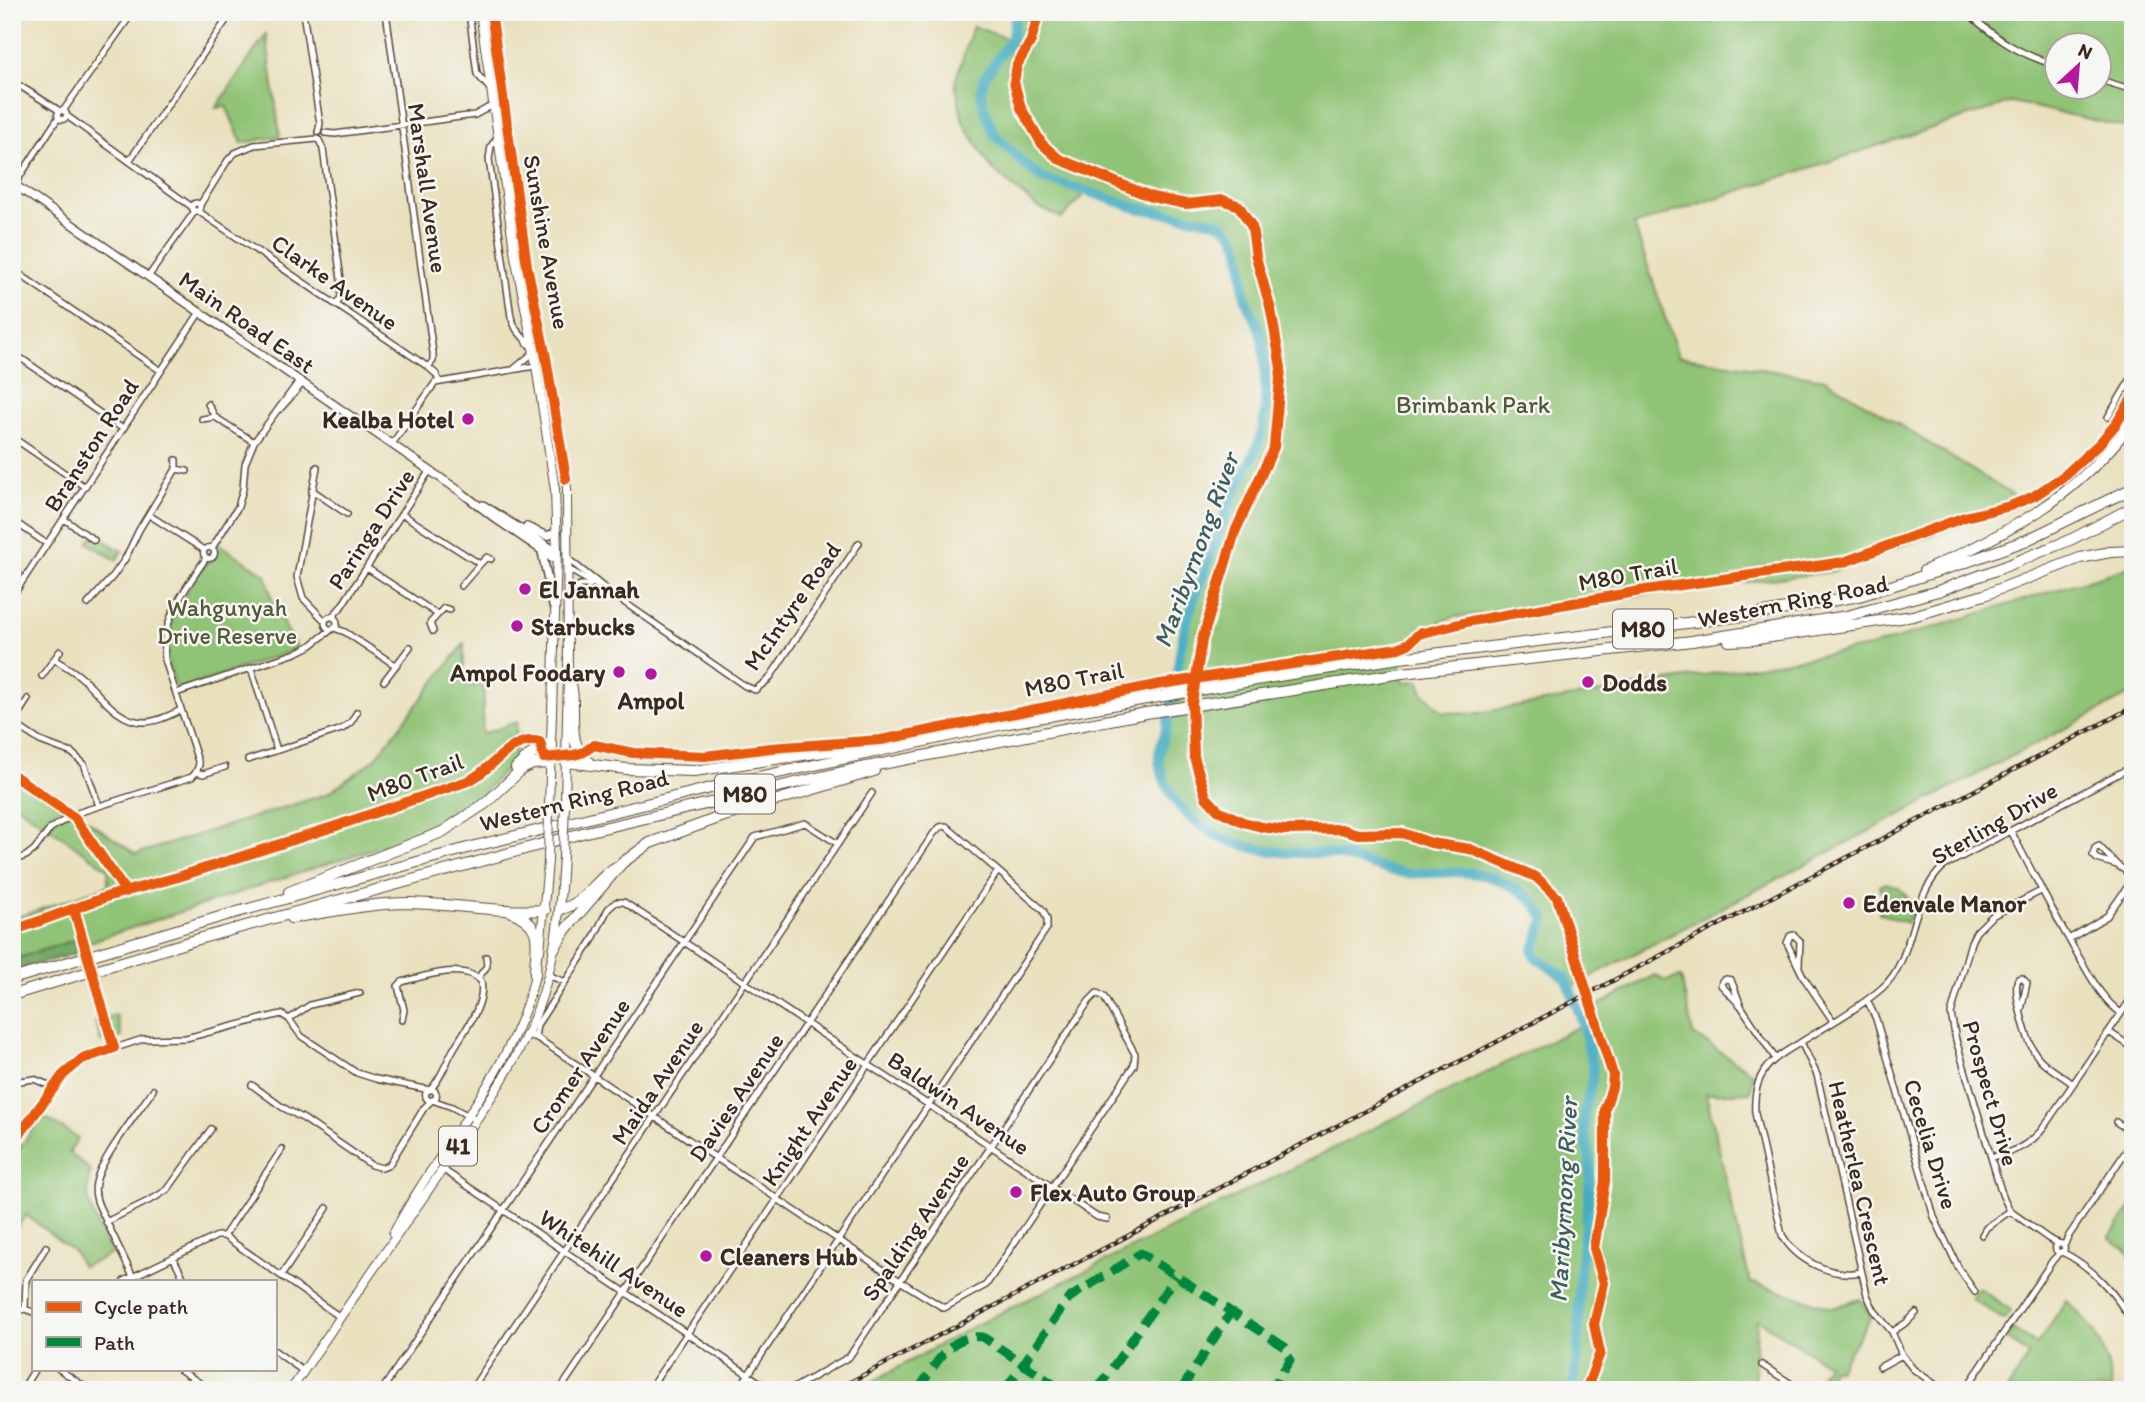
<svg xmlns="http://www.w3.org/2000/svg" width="2145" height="1402" viewBox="0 0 2145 1402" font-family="Itim,sans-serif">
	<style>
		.green { fill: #8fc374; stroke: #657649; stroke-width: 2; fill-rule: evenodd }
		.forest { fill: #73a966; stroke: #576a42; stroke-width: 2 }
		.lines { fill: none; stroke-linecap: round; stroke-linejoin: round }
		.stream { stroke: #42acc1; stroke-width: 2 }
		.river { stroke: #42acc1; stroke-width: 10 }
		.street-casing { stroke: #554536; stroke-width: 8 }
		.secondary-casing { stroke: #554536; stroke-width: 10 }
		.primary-casing { stroke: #554536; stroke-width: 10 }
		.highway-casing { stroke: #554536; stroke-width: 12 }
		.street { stroke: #fff; stroke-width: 5 }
		.secondary { stroke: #fff; stroke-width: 7 }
		.primary { stroke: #fff; stroke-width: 8 }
		.highway { stroke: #fff; stroke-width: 10 }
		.rail-casing { stroke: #3b2a1e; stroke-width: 4.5 }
		.rail { stroke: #f6f6f2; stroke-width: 2; stroke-dasharray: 5; stroke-linecap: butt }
		.primary-bridge-casing { stroke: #554536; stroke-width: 10; stroke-linecap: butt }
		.primary-bridge { stroke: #fff; stroke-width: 8 }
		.quiet { stroke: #00873e; stroke-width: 9; stroke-dasharray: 18 9; stroke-linecap: butt }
		.cycleway-casing { stroke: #f6f6f2; stroke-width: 15 }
		.cycleway { stroke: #e8590c; stroke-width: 10 }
		.poi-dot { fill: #b5179e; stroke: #f6f6f2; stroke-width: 2.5 }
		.labels { text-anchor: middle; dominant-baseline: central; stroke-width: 5; stroke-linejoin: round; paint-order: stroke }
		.shield { fill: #f6f6f2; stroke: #73675e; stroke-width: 2 }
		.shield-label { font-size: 23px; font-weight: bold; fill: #3b2a1e }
		.street-label { font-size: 24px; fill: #3b2a1e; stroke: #f6f6f2 }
		.park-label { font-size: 24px; fill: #545838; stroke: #f6f6f2 }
		.poi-label { font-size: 24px; font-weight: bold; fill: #3b2a1e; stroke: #f6f6f2; text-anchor: start }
		.water-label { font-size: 26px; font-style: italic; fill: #3e5e5f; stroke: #f6f6f2 }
	</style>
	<rect width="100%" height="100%" fill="#f6f6f2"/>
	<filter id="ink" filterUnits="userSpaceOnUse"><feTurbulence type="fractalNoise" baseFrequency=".0143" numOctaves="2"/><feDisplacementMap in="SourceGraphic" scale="14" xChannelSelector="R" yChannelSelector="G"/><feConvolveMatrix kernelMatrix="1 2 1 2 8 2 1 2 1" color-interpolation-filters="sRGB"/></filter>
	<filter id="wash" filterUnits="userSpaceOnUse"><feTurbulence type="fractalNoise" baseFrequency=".00686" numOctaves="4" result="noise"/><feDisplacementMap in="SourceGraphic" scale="28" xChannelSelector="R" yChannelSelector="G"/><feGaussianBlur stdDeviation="1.57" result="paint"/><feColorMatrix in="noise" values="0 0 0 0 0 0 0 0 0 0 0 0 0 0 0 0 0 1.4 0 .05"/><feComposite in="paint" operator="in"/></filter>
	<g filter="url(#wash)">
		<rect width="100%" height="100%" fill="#e9e0bd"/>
		<path class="green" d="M1016,12h1117v117l-121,-27 -378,123 44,131 147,23 199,123 -193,70 -377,45 -13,4 -36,27 -7,-1 5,35 16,-1 4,12 20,19 29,2 398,-67 257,-79 6,3v122l-562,294c-8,-14 -37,-24 -38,-35 -1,-10 9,-23 12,-33 -16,-31 -56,-47 -89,-47 -18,0 -36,3 -53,1 -25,-3 -48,-15 -72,-19 -16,-2 -32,-1 -48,-1 -53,-3 -113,-31 -124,-89 -3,-17 11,-54 15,-72 3,-12 3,-25 5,-37 4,-28 15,-55 25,-81 7,-21 14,-44 23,-65 10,-23 33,-59 36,-82 3,-27 5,-70 -3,-95 -4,-12 -12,-22 -15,-34 -6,-31 6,-63 -31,-77l-78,-13 -49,-17 -25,27 -25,-11 -46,-39 -28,-46 -8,-40 18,-56 38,14zM2058,46h42v42h-42z
			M266,34l14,102 -38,7 -16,-37 -10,2z
			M94,534l28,17 -6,9 -28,-17z
			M219,544l47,31 8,32 24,42 -121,41 -11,-33 1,-27 13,-27 23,-36 13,-13z
			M464,644v32l8,9 12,1 -2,48 35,-12 -3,38 -45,48 -42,23 -341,112 -2,-6 -72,23v-41l96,-33v-17l-96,-67v-34l124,86 191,-60 47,-34z
			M1886,883l13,5 15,16 -7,19 -28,-10 5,-18 -5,-9z
			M1655,975l10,6 16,-4 12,57 61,40 -4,18 -44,2 44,188 83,26 27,-9 11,18 -33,53 -5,-2 -14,22h-8l16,-26 -70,-45 -3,71h-897l117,-64 608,-301 -2,-10z
			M116,1015l6,22 -21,5 -6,-21z
			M42,1116l36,22 -9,14 22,19c-11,30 9,57 21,83l-30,13 -8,-15 -48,-37 -14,20v-76z
			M2130,1209l3,11v40l-9,-12 -15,-10z
			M1978,1288l33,22 -7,10 -33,-22z
			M2066,1300c30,28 42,49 46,90h-105l22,-35 -22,-16 6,-10 24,16z"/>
		<path class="forest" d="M81,938l3,13 -72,20v-11z"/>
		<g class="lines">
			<path class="stream" d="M964,12c14,11 25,6 39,0"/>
			<path class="river" d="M1016,12l-5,28 -27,38 -3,14 3,15 10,27 31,31 18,14 44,12 49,17 78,13c36,14 25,46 31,76 3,12 11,22 15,34 6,19 7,81 2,100 -7,28 -26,54 -36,82 -14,37 -29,76 -41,114 -6,22 -6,45 -12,68 -2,10 -4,20 -6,30 -3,15 -11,26 -7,41 14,57 66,81 120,86 17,2 35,0 52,2 25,4 47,16 72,19 17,2 35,-1 52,-1 34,0 73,16 89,47l-12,32 2,6 31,21 14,37 13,52c1,18 -9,34 -9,52 0,18 7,35 6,53 0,33 -8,67 -10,101 -2,41 1,75 -8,117"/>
		</g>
	</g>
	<g filter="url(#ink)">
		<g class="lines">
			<g class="street-casing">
				<path id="street" d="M303,12l17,112 -2,8
					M386,12l47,341v8l-5,6
					M469,12l8,62 14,16
					M1967,12c30,28 52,42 91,54
					M2100,80l33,10
					M12,81l48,30
					M57.5 115a4.5 4.5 0 1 1 9 0a4.5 4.5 0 1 1-9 0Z
					M63,111l70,-99
					M67,116l125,91
					M325,133l10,1 140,-19 18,-10
					M497,138l-6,8 -2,13 22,158 5,12 15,18
					M319,140l4,9 19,138 -1,10 -5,8
					M129,161l103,-149
					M15,184l43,-66
					M192 207a4 4 0 1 1 8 0a4 4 0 1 1-8 0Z
					M200,205l28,-45 7,-7 19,-8 63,-6
					M198,211l230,156 8,7 3,7
					M12,269l149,102
					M148,277l47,-66
					M12,352l111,77
					M514,369l19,-16
					M280,409l23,-26
					M215,417l39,25
					M2108,417l25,-42
					M202,419l13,-2 -7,-13
					M12,437l73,50
					M392,444l43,-61 100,-17
					M176,460v9l11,2
					M317,467l-20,110 6,21 22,23
					M312,490l35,24
					M402,514l78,50 -19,22
					M149,515l55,35
					M64,519l30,21
					M12,520l35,24
					M203.5 553a5.5 5.5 0 1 1 11 0a5.5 5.5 0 1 1-11 0Z
					M212,548l26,-41 5,-18 2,-25 9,-22 45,-61
					M568,559l39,31
					M480,564l7,-7 4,2
					M367,568l70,46
					M568,569l47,27 130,90 10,4 14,-11 90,-136
					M568,593l12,-8h10
					M12,597l188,-285
					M88,604l25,-28 12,-17 14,-29 37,-61
					M325 623a6 6 0 1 1 12 0a6 6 0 1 1-12 0Z
					M332,617l9,-10 89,-137
					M334,628l11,4 50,33
					M433,631l-3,-8 14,-15 6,2
					M54,659c9,6 20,12 28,19 18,16 35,44 62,44 13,0 26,-7 37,-12
					M251,668l26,82
					M42,676l18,-25
					M384,681l26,-34
					M176,693l120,-40 14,-7 22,-17
					M13,723l27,18 32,12 12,11 15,42
					M12,724l16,-25
					M248,760l94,-31 9,-7 6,-10
					M196,772l3,-7 -2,-7 -32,-98c-4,-43 19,-68 41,-102
					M2011,831c21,41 42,81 65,121 13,21 24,46 45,61
					M12,861l14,-5 8,-6 17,-22 26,-15 115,-36 4,-5 7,2 22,-7
					M2117,865l-20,-6 -4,-4 2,-7 4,-2 18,19 16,11
					M2041,891l-49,25 -16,16 -5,10 -20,72 5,26 46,154 8,17 39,28 11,5
					M2069,939l38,-23 26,-37
					M1799,966l1,-25 -6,-6 -4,1 -3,7 17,35 29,43
					M548,975l17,7
					M478,978l9,-12 -1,-9
					M1867,1000l9,19 58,198 25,52 16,23
					M1741,1006l-10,-26 -5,-1 -4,2 -1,4 20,21 34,52
					M2021,1010l6,-27 -5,-5 -4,1c-6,12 10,67 20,78 9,11 24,18 35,27
					M289,1019l21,-14 50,-12
					M402,1020l2,-10 -6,-24 4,-4c22,-6 61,-20 79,-1 5,26 -18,50 -29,71 -7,13 -11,27 -22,38
					M2109,1032l24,16
					M526,1035l11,3 363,243 44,27 42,-23 148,-220 1,-11 -31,-57 -7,-4 -8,8 -240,356 -59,33
					M535,1037l2,-12 55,-84 16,-32 8,-7h8l473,315 10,2
					M1801,1042l16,33 50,220 7,15 18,22 10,23 11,14 30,21
					M12,1082l22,-3 19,8
					M252,1085l30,22 22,12 67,46 11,3 7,-3 35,-57 8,-8
					M425.5 1095a5.5 5.5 0 1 1 11 0a5.5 5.5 0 1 1-11 0Z
					M432,1100l20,7 24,13
					M2116,1122l17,11
					M12,1145l51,-70 19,-16 61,-20 43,-1 95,-24 8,5 12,17 56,37 19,6 54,11
					M1992,1157c20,-5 35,-10 49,-26l92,-135
					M442,1169l329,221
					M106,1222l50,-25 12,-8 43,-60
					M1982,1235l4,-7 24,-17
					M224,1236l116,81
					M2055.5 1248a4.5 4.5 0 1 1 9 0a4.5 4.5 0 1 1-9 0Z
					M2064,1246l4,-9 65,-96
					M2062,1252c30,14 55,43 71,72
					M173,1257l12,24
					M1861,1272c-30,6 -65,-12 -79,-37l-27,-122c-1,-17 1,-32 12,-46 9,-11 22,-17 34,-25 27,-17 57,-33 81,-54 35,-31 25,-88 62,-122l189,-100
					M281,1276l46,-68
					M133,1277l-34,-71c-4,-9 -5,-18 -2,-27 5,-21 42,-68 56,-89
					M124,1281l93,-45h7l58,-87
					M25,1309l1,-29 20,-33
					M12,1312l13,-3 8,3
					M1892,1332l15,-10 9,-9
					M275,1351l28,20
					M1762,1365l39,25
					M1880,1367l22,-12
					M59,1369l30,21
					M179,1369l31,21
					M22,1390l13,-21
					M382,1390l373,-553 50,-14 33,21
					M471,1390l401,-597
					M560,1390l374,-557 6,-6 6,-1 97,84 4,9v9l-309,462
					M649,1390l349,-519
					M1965,1390l88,-130 8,-8"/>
			</g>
			<g class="secondary-casing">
				<path id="secondary" d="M12,183l449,309 35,27 60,41
					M483,505l74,47
					M527,527l20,9 10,-4
					M542,552l11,54"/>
			</g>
			<g class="primary-casing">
				<path id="primary" d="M480,12l35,244 19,97 21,137 2,62 -8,256
					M491,12l36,254 33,166 7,56 1,187 -3,129
					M540,951l8,-90
					M393,1234c46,-89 122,-162 143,-264
					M291,1390c51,-77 104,-151 156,-227 32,-48 68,-96 89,-150 20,-50 24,-103 27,-156"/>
			</g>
			<g class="highway-casing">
				<path id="highway" d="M1924,571c83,-37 155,-74 209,-151
					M1729,641l22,-1 162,-24 71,-21 96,-37 30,-6 23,-1
					M568,675c13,30 -7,66 22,88
					M566,762l61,7 67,2 197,-29
					M516,768l14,-13 22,-9
					M289,892l153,-60 44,-29 36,-34 11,-5 18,-1
					M560,909c25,-4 35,-30 56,-42
					M512,912c34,15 23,31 23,63
					M291,918c39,-6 79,-15 119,-15 45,1 90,10 135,7
					M554,949l12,-20 56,-66 28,-20 71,-26 153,-46
					M12,979l211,-63 252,-70 252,-62 281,-61 283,-49 109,-16 352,-43 107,-19 102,-32 66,-24 106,-52
					M12,995l190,-57 384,-106 265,-62 295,-57 256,-40 290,-32 155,-25 91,-25 63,-23 71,-29 61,-32"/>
			</g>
			<use href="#street" class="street"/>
			<use href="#secondary" class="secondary"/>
			<use href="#primary" class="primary"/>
			<use href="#highway" class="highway"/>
			<g class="rail-casing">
				<path id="rail" d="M835,1390l1298,-683"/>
			</g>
			<use href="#rail" class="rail"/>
			<g class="primary-bridge-casing">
				<path id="primary-bridge" d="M563,857l2,-53
					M548,861l1,-53"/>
			</g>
			<use href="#primary-bridge" class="primary-bridge"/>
			<path class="quiet" d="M918,1390c17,-24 31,-57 65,-53l79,53
				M1005,1390l64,-92 72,-45 144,94 5,13 -19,30
				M1097,1390l79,-114
				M1181,1390l50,-78"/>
			<g class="cycleway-casing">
				<path id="cycleway" d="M491,12l36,254 19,92 20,121
					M1039,12l-8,29 -14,24 -3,17 7,26 21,36 17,15 93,38 34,7 37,-4 16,6 13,21 4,30 15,53 10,58 -7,79 -39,85 -33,108 -10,63 2,54 12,40 12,13 25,12 19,5 22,3 57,-1 17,5 44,-1 29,10 39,6 66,28 21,20 56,178 -1,12 -7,22v72l-11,67 10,35 -10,41 6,29 -14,37
					M1419,634l52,-13 175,-31 198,-28 121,-45 45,-11 24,-10 30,-20 35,-32 17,-20 17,-27
					M12,774l63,44 51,74
					M12,931l97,-35 69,-19 158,-51 132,-45c25,-11 42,-46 72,-39l4,16 30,-3 10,-3 10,-7 39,8 72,3 66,-8 110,-8 280,-56 237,-36 10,-4 13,-12
					M12,1145l51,-70 19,-16 32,-11 -40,-139"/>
			</g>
			<use href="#cycleway" class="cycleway"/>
		</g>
	</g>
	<g class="poi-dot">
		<circle cx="468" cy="419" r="7"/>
		<circle cx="525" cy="589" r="7"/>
		<circle cx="517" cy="626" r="7"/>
		<circle cx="619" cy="672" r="7"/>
		<circle cx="651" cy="674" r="7"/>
		<circle cx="1588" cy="682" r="7"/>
		<circle cx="1849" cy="903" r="7"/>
		<circle cx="1016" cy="1192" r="7"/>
		<circle cx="706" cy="1256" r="7"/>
	</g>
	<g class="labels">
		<g class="shield">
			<rect x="1613" y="609.5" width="60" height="39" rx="5"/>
			<rect x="715" y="774.5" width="60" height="39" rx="5"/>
			<rect x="439" y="1126.5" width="38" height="39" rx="5"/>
		</g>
		<g class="shield-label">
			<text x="1643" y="629">M80</text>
			<text x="745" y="794">M80</text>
			<text x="458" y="1146">41</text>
		</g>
		<g class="street-label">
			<text transform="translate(428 188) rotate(82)">Marshall Avenue</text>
			<text transform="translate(547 242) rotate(80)">Sunshine Avenue</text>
			<text transform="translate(335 282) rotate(35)">Clarke Avenue</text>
			<text transform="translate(247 322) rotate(35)">Main Road East</text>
			<text transform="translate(91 445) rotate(-57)">Branston Road</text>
			<text transform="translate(371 529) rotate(-57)">Paringa Drive</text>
			<text transform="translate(1628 574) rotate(-10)">M80 Trail</text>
			<text transform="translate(1793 601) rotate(-11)">Western Ring Road</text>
			<text transform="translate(792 606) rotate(-55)">McIntyre Road</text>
			<text transform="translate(1074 679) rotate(-11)">M80 Trail</text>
			<text transform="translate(415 777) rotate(-20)">M80 Trail</text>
			<text transform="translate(574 800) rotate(-14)">Western Ring Road</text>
			<text transform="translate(1994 823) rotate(-30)">Sterling Drive</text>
			<text transform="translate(580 1066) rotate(-56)">Cromer Avenue</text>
			<text transform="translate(657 1082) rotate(-56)">Maida Avenue</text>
			<text transform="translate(1991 1093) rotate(74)">Prospect Drive</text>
			<text transform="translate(736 1097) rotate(-56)">Davies Avenue</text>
			<text transform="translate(959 1103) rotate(34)">Baldwin Avenue</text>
			<text transform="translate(809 1121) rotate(-56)">Knight Avenue</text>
			<text transform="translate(1931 1144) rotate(73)">Cecelia Drive</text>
			<text transform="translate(1860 1183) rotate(77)">Heatherlea Crescent</text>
			<text transform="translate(915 1227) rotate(-56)">Spalding Avenue</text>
			<text transform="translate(614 1263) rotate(34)">Whitehill Avenue</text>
		</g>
		<g class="park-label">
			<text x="1473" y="404">Brimbank Park</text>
			<text x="227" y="607">Wahgunyah<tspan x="227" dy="28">Drive Reserve</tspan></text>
		</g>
		<g class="poi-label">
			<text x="454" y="419" text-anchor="end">Kealba Hotel</text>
			<text x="539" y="589">El Jannah</text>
			<text x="531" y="626">Starbucks</text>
			<text x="605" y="672" text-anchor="end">Ampol Foodary</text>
			<text x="1602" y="682">Dodds</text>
			<text x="651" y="700" text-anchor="middle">Ampol</text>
			<text x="1863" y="903">Edenvale Manor</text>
			<text x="1030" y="1192">Flex Auto Group</text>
			<text x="720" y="1256">Cleaners Hub</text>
		</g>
		<g class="water-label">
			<text transform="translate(1196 550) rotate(-70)">Maribyrnong River</text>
			<text transform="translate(1563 1200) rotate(-87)">Maribyrnong River</text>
		</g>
	</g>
	<rect width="2145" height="1402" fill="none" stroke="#f6f6f2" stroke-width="42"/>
	<rect x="32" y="1280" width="245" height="91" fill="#f6f6f2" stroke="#aba49d" stroke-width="2"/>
	<rect x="46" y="1302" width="35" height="10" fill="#e8590c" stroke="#aba49d" stroke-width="2"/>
	<text x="94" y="1314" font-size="21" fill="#3b2a1e">Cycle path</text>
	<rect x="46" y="1337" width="35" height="10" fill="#00873e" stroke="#aba49d" stroke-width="2"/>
	<text x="94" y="1350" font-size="21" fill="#3b2a1e">Path</text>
	<g transform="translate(2078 66) rotate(26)"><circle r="33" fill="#f6f6f2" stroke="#aba49d" stroke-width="2"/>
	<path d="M0-5L12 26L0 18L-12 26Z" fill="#b5179e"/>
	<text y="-10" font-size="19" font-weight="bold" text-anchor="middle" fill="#3b2a1e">N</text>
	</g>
</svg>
